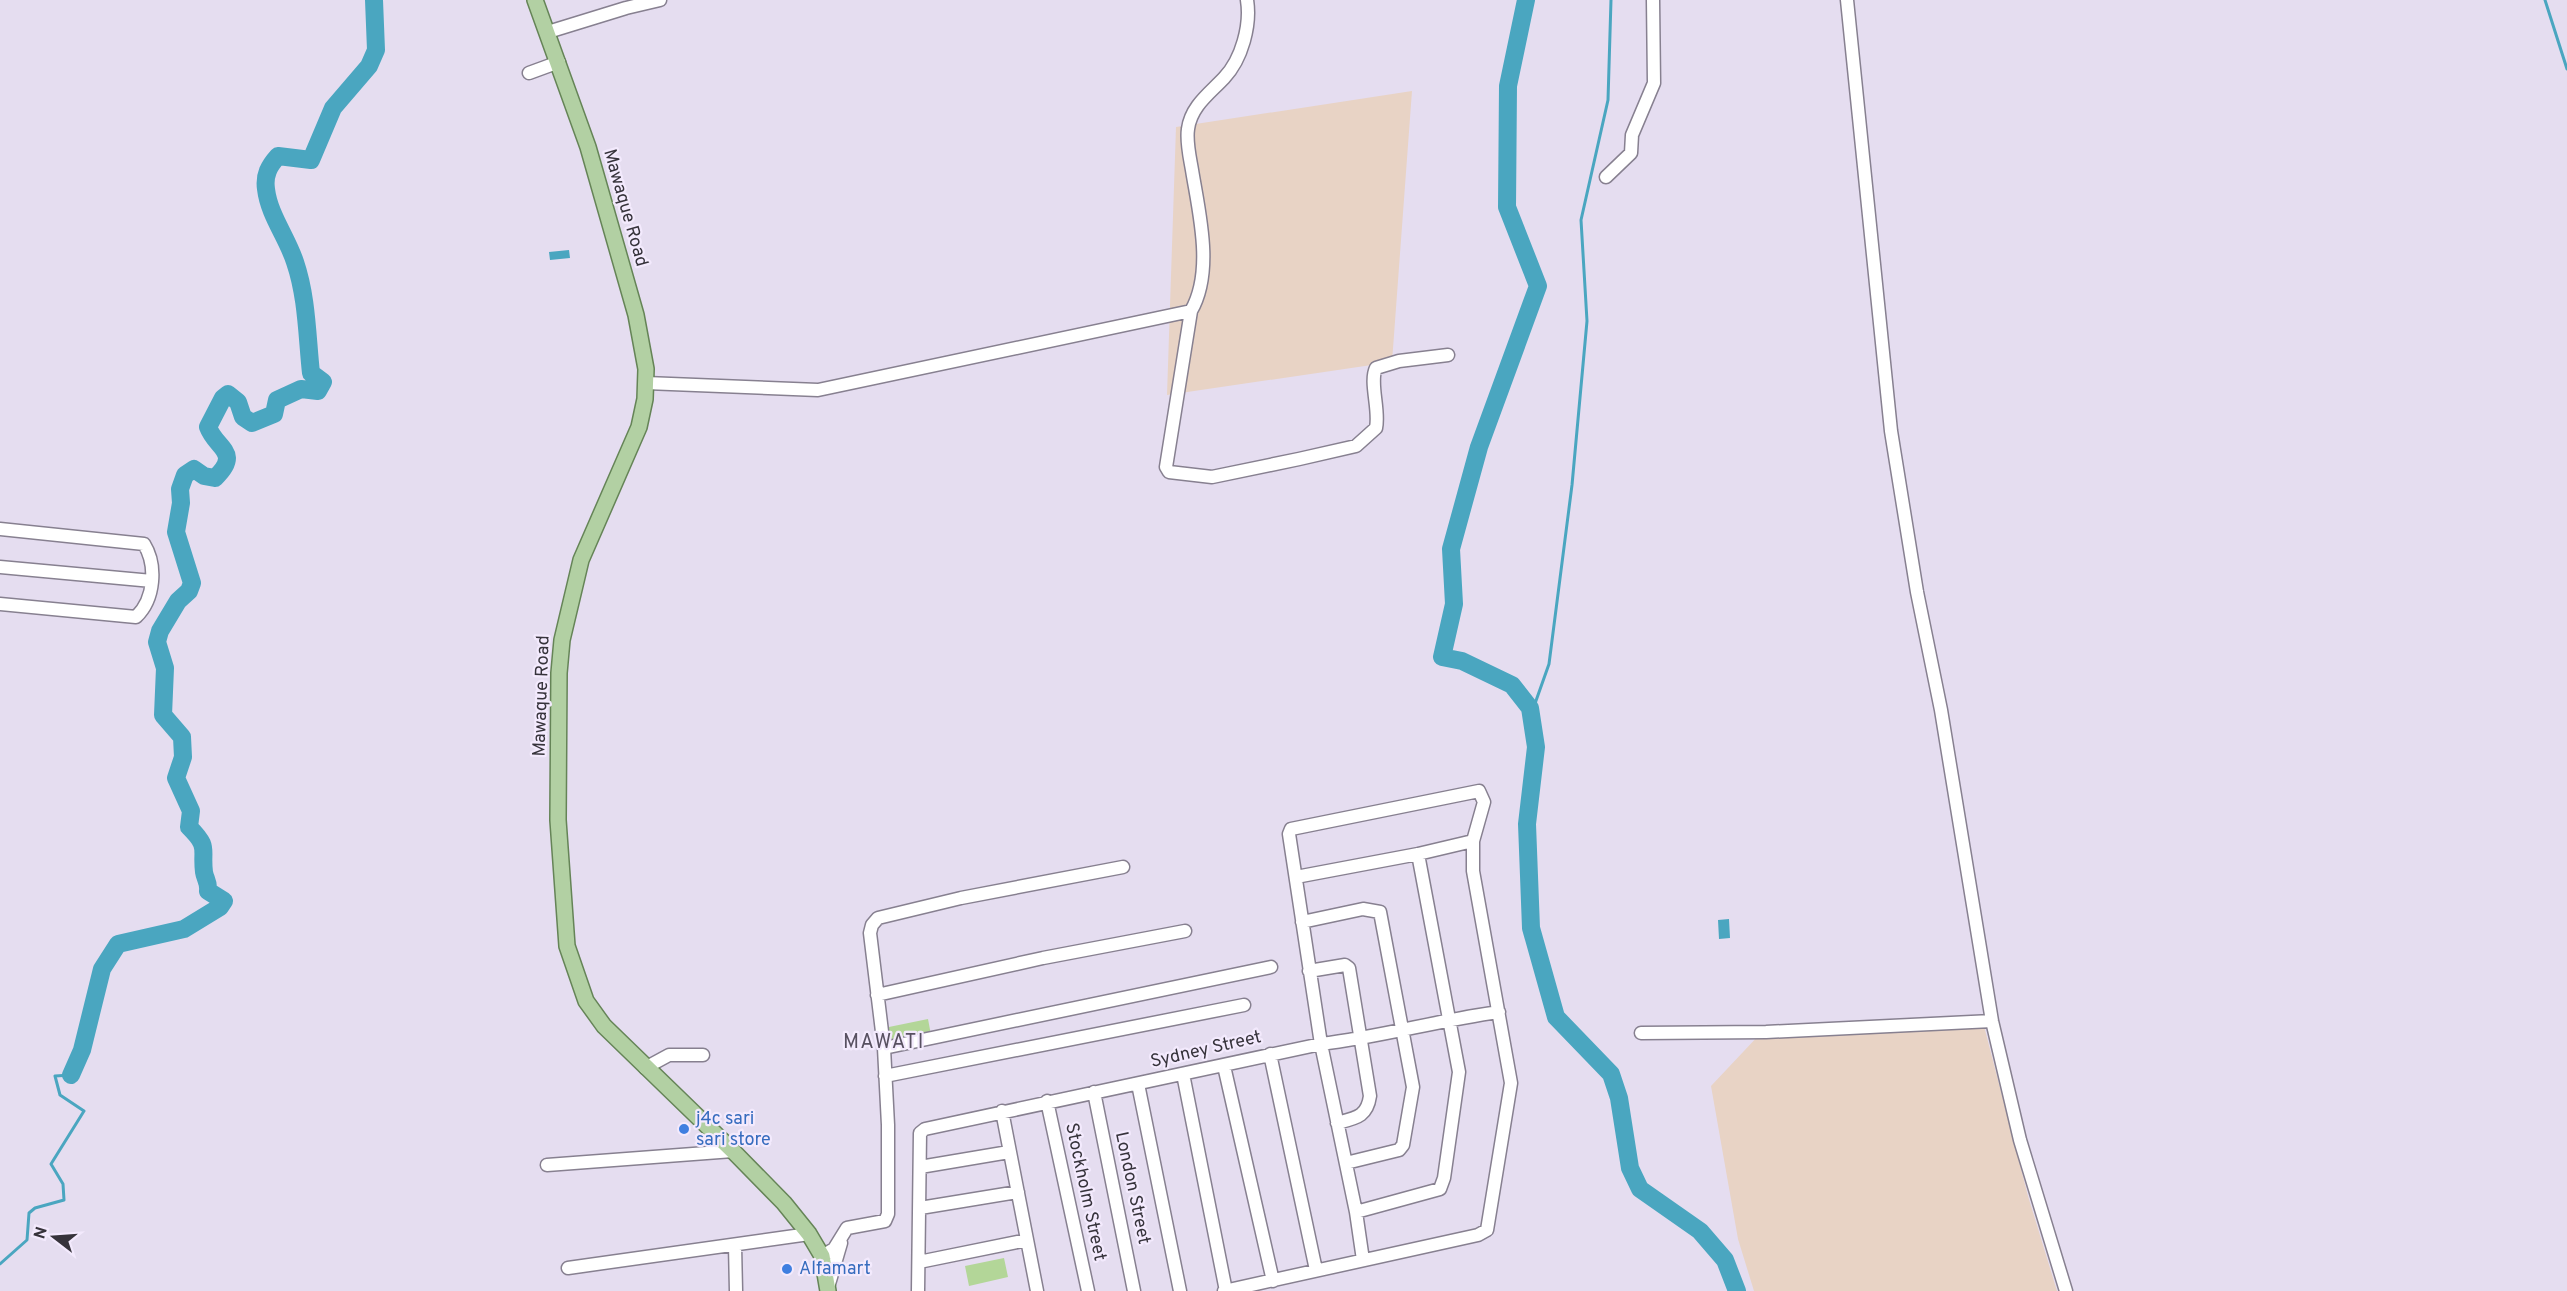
<svg xmlns="http://www.w3.org/2000/svg" width="2567" height="1291" viewBox="0 0 2567 1291" font-family="Overpass,sans-serif">
	<style>
		.industrial { fill: #e8d3c5 }
		.green { fill: #b3d698 }
		.water { fill: #4aa6c0 }
		.lines { fill: none; stroke-linecap: round; stroke-linejoin: round }
		.stream { stroke: #4aa6c0; stroke-width: 3 }
		.river { stroke: #4aa6c0; stroke-width: 18 }
		.minor-casing { stroke: #878090; stroke-width: 15 }
		.major-casing { stroke: #658457; stroke-width: 18 }
		.minor { stroke: #fff; stroke-width: 12 }
		.major { stroke: #b2d0a3; stroke-width: 15 }
		.shop-dot { fill: #3f7fe0; stroke: #f3eafd; stroke-width: 2 }
		.labels { text-anchor: middle; dominant-baseline: central; stroke-width: 4.5; stroke-linejoin: round; paint-order: stroke }
		.street-label { font-size: 18px; fill: #36333b; stroke: #f3eafd }
		.shop-label { font-size: 18px; fill: #366cbe; stroke: #f3eafd; text-anchor: start }
		.neighbourhood-label { font-size: 20px; letter-spacing: 1.5px; fill: #585161; stroke: #f3eafd }
	</style>
	<rect width="100%" height="100%" fill="#e5ddf0"/>
	<path class="industrial" d="M1412,91l-20,271 -225,33 9,-268z
		M1984,1026l44,170 29,95h-303l-16,-52 -27,-153 49,-52z"/>
	<path class="green" d="M928,1019l3,16 -44,9 -3,-16z
		M1004,1258l4,19 -39,9 -4,-20z"/>
	<path class="water" d="M569,250l1,8 -20,2 -1,-8z
		M1729,919l1,19 -11,1 -1,-19z"/>
	<g class="lines">
		<path class="stream" d="M2545,0l22,69
			M1532,712l17,-48 23,-179 15,-164 -6,-101 27,-120 3,-100
			M0,1264l27,-24 2,-27 6,-5 29,-8 -1,-16 -12,-20 33,-53 -24,-16 -5,-19 16,-1"/>
		<path class="river" d="M1526,0l-18,86 -1,121 31,79 -59,161 -28,102 3,55 -12,53 20,4 50,24 18,23 6,39 -9,77 4,104 25,89 55,57 8,24 11,70 10,21 60,42 25,29 12,31
			M71,1075l11,-25 20,-81 16,-25 66,-15 36,-22 4,-6 -16,-10c1,-9 -3,-12 -4,-19 -3,-24 6,-24 -15,-45l2,-16 -15,-33 7,-21 -1,-20 -19,-22 2,-47 -8,-26 3,-11 18,-30 11,-10 3,-8 -16,-51 5,-29 -1,-14 5,-14 9,-6 10,7 11,2c27,-26 1,-29 -7,-51l15,-29 5,-4 10,8 5,15 9,6 22,-9 3,-14 24,-11 17,2 5,-9 -12,-9c-4,-37 -4,-76 -16,-111 -8,-25 -26,-47 -29,-73 -2,-14 3,-23 12,-33l33,4 22,-52 36,-42 7,-16 -2,-50"/>
		<g class="minor-casing">
			<path id="minor" d="M1247,0c4,25 -5,59 -23,78 -14,15 -33,28 -36,51 -2,13 2,29 4,41 7,43 22,101 -1,141l-25,156 3,5 43,5 87,-18 57,-13 20,-18c4,-18 -7,-46 0,-60l23,-7 49,-6
				M1847,0l44,431 26,161 24,118 51,311 28,119 46,151
				M548,32l78,-24 34,-8
				M529,73l30,-11
				M1606,177l25,-24 1,-18 22,-52 -1,-83
				M646,383l172,7 373,-79
				M0,529l144,15c13,21 11,55 -8,73l-136,-13
				M0,567l152,14
				M1296,877l122,-23 55,-13
				M1302,922l61,-13 17,3 33,175 -10,58 -4,5 -53,13
				M1309,971l36,-6 4,3 21,128c-3,21 -14,22 -33,27
				M877,995l166,-37 142,-27
				M1641,1033l125,-1 226,-11
				M884,1048l-14,-115 2,-8 6,-7 83,-20 162,-31
				M1270,1054l46,216
				M1224,1066l49,215
				M645,1068l24,-13h34
				M1183,1074l43,217
				M885,1076l359,-71
				M1138,1084l42,207
				M1094,1092l40,199
				M1047,1101l41,190
				M1002,1111l35,180
				M547,1165l186,-14
				M920,1167l89,-15
				M920,1208l98,-16
				M1356,1212l84,-23 4,-11 15,-106 -41,-218
				M735,1245l1,46
				M822,1256l12,-7 13,-21 38,-7 3,-7v-89l-4,-77 387,-81
				M919,1262l108,-22
				M568,1268l241,-34
				M829,1284l12,-41
				M918,1291l2,-158 5,-4 396,-85c60,-7 118,-24 178,-32
				M1224,1291l254,-56 9,-5 24,-147 -38,-212v-30l11,-39 -5,-11 -188,38 -2,5 32,210 35,168 7,48"/>
		</g>
		<g class="major-casing">
			<path id="major" d="M535,0l53,147 48,168 10,54 -1,30 -6,28 -58,133 -19,80 -3,33 -1,147 9,126 19,55 18,25 129,125 51,52 25,31 13,22 6,35"/>
		</g>
		<use href="#minor" class="minor"/>
		<use href="#major" class="major"/>
	</g>
	<g class="shop-dot">
		<circle cx="684" cy="1129" r="6"/>
		<circle cx="787" cy="1269" r="6"/>
	</g>
	<g class="labels">
		<g class="street-label">
			<text transform="translate(625 208) rotate(74)">Mawaque Road</text>
			<text transform="translate(542 696) rotate(-88)">Mawaque Road</text>
			<text transform="translate(1206 1050) rotate(-13)">Sydney Street</text>
			<text transform="translate(1132 1188) rotate(78)">London Street</text>
			<text transform="translate(1085 1192) rotate(78)">Stockholm Street</text>
		</g>
		<g class="shop-label">
			<text x="696" y="1119">j4c sari<tspan x="696" dy="21">sari store</tspan></text>
			<text x="799" y="1269">Alfamart</text>
		</g>
		<g class="neighbourhood-label">
			<text x="884" y="1043">MAWATI</text>
		</g>
	</g>
	<g transform="translate(54 1237) rotate(287)" stroke="#f3eafd" stroke-width="4.5" paint-order="stroke">
	<path d="M0-4.5L10 22L0 15L-10 22Z" fill="#36333b"/>
	<text y="-9" font-size="16" font-weight="bold" text-anchor="middle" fill="#36333b">N</text>
	</g>
</svg>
